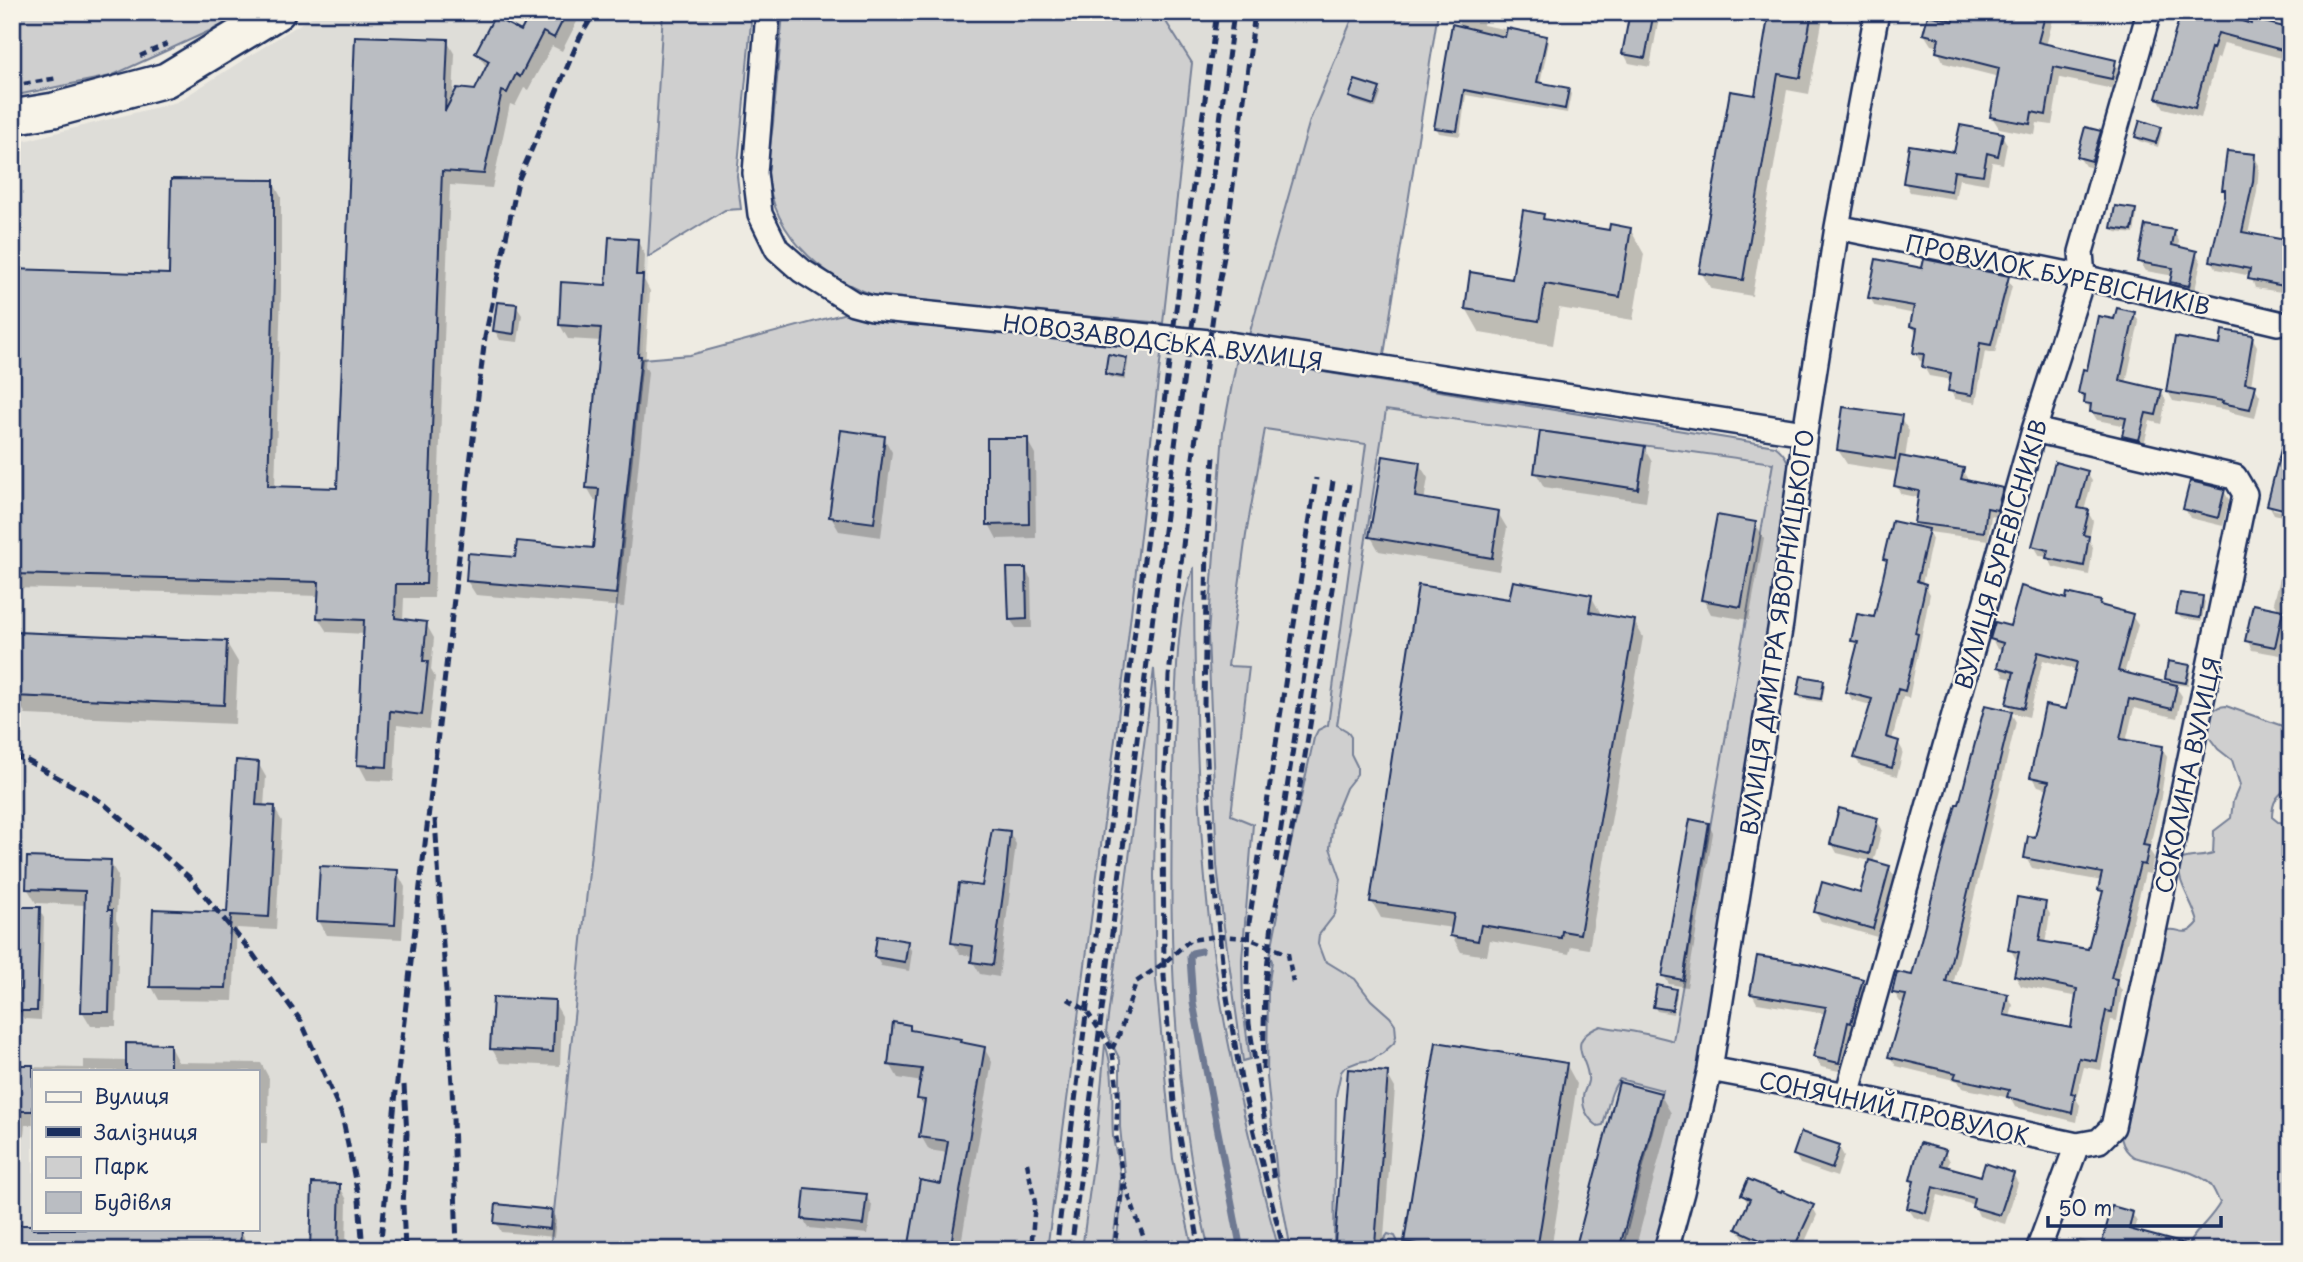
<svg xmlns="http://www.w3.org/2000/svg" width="2303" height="1262" viewBox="0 0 2303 1262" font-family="'Playpen Sans',sans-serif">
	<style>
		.built { fill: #deddd8; fill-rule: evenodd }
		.green { fill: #cfcfcf; stroke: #757f96; stroke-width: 2 }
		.shadow { fill: #0003 }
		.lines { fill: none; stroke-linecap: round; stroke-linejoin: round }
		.stream { stroke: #6e7992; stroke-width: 7 }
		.building { fill: #babdc2; stroke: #1b2f5e; stroke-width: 2 }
		.street-casing { stroke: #1b2f5e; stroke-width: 28 }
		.secondary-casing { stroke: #1b2f5e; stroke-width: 38 }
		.path { stroke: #1b2f5e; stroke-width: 4.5; stroke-dasharray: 7 5; stroke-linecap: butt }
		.street { stroke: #f7f3e8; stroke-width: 23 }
		.secondary { stroke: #f7f3e8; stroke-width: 33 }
		.rail { stroke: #1b2f5e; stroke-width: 5; stroke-dasharray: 10 5; stroke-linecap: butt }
		.labels { text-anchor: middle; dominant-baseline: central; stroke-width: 5; stroke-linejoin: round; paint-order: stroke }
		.street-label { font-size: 23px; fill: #1b2f5e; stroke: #f7f3e8 }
	</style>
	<rect width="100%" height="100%" fill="#eeebe2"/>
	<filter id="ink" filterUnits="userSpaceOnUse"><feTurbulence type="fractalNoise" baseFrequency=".0143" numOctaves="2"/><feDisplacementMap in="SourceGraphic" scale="14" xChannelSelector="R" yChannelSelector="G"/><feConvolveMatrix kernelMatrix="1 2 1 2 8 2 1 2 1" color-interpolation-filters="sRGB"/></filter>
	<g filter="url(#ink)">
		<path class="built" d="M319,12h344l-21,347 -92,891h-538v-1106l165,-42zM33,1071h224v158h-224z
			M1163,12h192l-45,108 -61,215 -86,-12 29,-260 -29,-46z
			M1162,346l75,12 -14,74 -15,203 9,230 6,55 20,140 4,-25 -4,-27 -1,-48 4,-66 -15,-78 18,-149h-21l18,-132 20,-106 100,15 -53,388 -46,245 10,98 14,75h-12l-41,-154 -17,-94 -14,-100 -8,-115 -6,-106 1,-112 -9,20 -8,94 -6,140 1,119 4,93 12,100 21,115h-16l-20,-90 -17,-180 -2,-104 3,-163 -3,-39 -48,358 -9,102 -15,116h-35l78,-585z
			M1386,410l387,53 -90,517 -17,108 -44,162h-296l-24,-300z"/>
		<path class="green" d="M12,12h239l-140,64 -99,20z
			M663,12h89l-15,164 4,33 -16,1 -77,47z
			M783,12h380v5l29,46 -29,260 -270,-23c-61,-12 -122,-62 -125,-128 0,-16 3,-32 5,-48 3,-37 7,-74 10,-112z
			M1355,12h83l-55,349 -134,-26 61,-215z
			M850,312l178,25 134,9 -37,319 -78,585h-497l92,-891 48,-4z
			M1237,358l538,88c12,9 15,18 15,33l-24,170 -67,419 -36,182h-41l40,-160 -42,-11c-11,12 -12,31 -17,46l-5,1c-9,-6 -16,-17 -15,-29 0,-5 4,-10 5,-16 3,-21 -27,-39 13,-55 24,5 49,7 72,15l100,-578 -387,-53 -49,315 10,6 4,6v17l6,12v8l-11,14 -13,32 -3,28 11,31 -6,35 -16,21 -1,9 6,16 31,19 16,21 19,17 5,7 1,12 -2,7 -11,10 -12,7 -13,2 -13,5 -4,5 -5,23 -2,149 3,4 29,2h-75l-14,-75 -10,-98 1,-89 4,-27 -2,-5 8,-41 -1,-8 37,-169 4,-8 10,-5 38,-281 -101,-15 -19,106 -18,131 21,1 -18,148 22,9 -11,136 1,48 7,51 -7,2 -20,-141 -6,-55 -9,-230 15,-203z
			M1194,567c0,111 2,223 13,334 12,119 40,234 72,349h-70c-40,-167 -41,-341 -35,-511 2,-52 2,-125 20,-172z
			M1154,669l3,44 -3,163 2,104 17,179 20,91h-78l10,-72 -5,-51v-67l-14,-28z
			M2226,706l65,23v56c-13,10 -19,15 -19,32l6,5 13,1v427h-106c8,-18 25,-29 35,-47 -3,-6 -6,-15 -11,-20 -15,-14 -55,-20 -75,-26 -15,-10 -14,-23 -12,-39l41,-187c18,-6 20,10 35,-8 -4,-21 -24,-42 -18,-63 12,-5 21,-2 33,-6l1,-23 17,-13 2,-17 7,-16 -8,-25 -14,-11 -12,-16 3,-20 10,-6z
			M1105,1044c11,30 6,60 8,92 1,12 6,25 7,38 1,24 -6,51 -8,76h-30l15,-116z
			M1388,1234l7,2 7,14h-26z"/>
		<path class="shadow" d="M533,12h49l-20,39 -10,-5 -24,44 -4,-2 -9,18 -5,-2 -18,84 -42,-3 -16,413h-30l-1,23 23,3 8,14 -3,32 4,7 -6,52 -32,-4 -3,56 -27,-1 -8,-15 6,-131 -38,-2 -9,-14 2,-22 -308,-8v-317l159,4 102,-93 8,15v95l-6,196 64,2 108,-449 8,14 -2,43 23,-6 12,-23 -11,-16 45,-20z
			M1461,12h25l-3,13 63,12 3,5 -9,42 28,5 3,5 -4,19 -101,-18 -6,41 -21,-3 -3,-6z
			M1631,12h29l-10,55 -21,-4 -5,-9z
			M1771,12h53l-15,82 -22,-4 -35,206 -41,-7 -10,-17 55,-175z
			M1937,12h118l-9,34 69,16 6,11 -3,17 -58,-12 -8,47 -15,-2 -2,12 -36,-7 -7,-11 7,-40 -55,-14 -6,-12 1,-4 -8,-2 -7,-11 12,-15z
			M2182,12h92l-4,13 21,6v71l-7,-10 5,-32 -65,-17 -5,16 -2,-1 -16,60 -37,-10 -6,-10z
			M1379,90l2,4 -5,14 -23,-7 -2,-4z
			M2160,128l2,4 -4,15 -19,-6 -2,-4z
			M2100,132l5,10 -8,27 -12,-3 -6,-9z
			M2002,135l5,9 -4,20 -11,-2 -4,22 -29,-5 -4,20 -45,-7 -5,-10 51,-28z
			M2254,156l5,9 -2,27 -9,42 38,7 -2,-3 2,-17 5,1v56l-3,15 -33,-5 -4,-12 -34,-7 -5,-8 14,-67 -2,-5z
			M2134,210l3,4 -3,20 -18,-2 -3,-4z
			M1543,215l4,7 63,10 20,-3 14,25 -11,66 -74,-12 -6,37 -73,-12 -14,-25 47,-27z
			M2174,232l5,9 -1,7 18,5 5,9 -7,33 -16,-4 -6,-9 2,-6 -28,-5 -6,-9z
			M637,240l8,15 -1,25 6,11 -5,75 3,6 -24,235 -148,-12 -9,-14 50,-22 78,-9 5,-48 -5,-1 -8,-14 15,-146 -34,-2 -8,-14 47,-38z
			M1924,270l83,8 5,8 -17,67 -10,-2 -9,52 -21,-4 -5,-9 2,-10 -23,-4 -5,-9 1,-5 -5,-1 -5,-9 3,-16 -6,-10 3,-12 -40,-8 -5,-8z
			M516,306l6,9 -4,27 -18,-2 -5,-9z
			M2134,313l5,9 -13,61 35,8 5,9 -5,24 -11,-3 -7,27 -14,-3 -6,-9 3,-10 -29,-6 -17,-27 8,-21 27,-50z
			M2252,337l5,9 -6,40h3l6,10 -5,22 -26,-6 -1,-2 -55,-9 -5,-9 53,-45z
			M1126,359l2,4 -3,17 -16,-3 -3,-4z
			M1900,417l9,14 -4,28 57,11 5,8v4l35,8 5,8 -6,20 -10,-3 -3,25 -59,-8 3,7 -10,45 3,1 5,9 -21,104 -6,-1 -11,43 6,2 5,9 -6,25 -36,-10 -6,-8 16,-53 -19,-5 -5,-9 11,-41 -5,-10 22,-20 13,-56 -3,-5 34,-31 -4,-5 5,-25 -19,-4 -5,-8 2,-14 -51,-8 -9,-14z
			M884,438l8,14 -11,85 -42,-6 -8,-14z
			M1027,440l8,14 1,84 -39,1 -8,-15z
			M1644,448l8,14 -6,40 -102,-15 -8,-14z
			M1419,464l9,14 -4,23 74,12 9,15 -8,43 -120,-20 -8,-14z
			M2086,472l6,9 -8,30 4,1 5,9 -4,19 4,7 -4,28 -36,-8 -5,-10 -8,-1 -6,-10z
			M2224,491l5,9 -6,26 -33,-8 -5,-9z
			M2269,505h4v4l18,4v5l-17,-4z
			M1755,523l9,15 -15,82 -38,-6 -8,-15z
			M1025,569l6,10 1,49h-16l-6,-9z
			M2280,578l11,3v33l-9,-2 5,9 -7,34 -28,-5 -5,-10 32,-29 -5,-9z
			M1591,596l9,16v4l34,5 9,16 -54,312 -18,-3 -2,8 -79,-14 -3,16 -26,-4 -9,-16 1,-8 -72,-10 -9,-16 139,-301z
			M2202,598l3,4 -3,19 -21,-3 -3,-4z
			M2067,601l33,2 3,4 29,9 6,9 -14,49 47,11 -4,-6 21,-13 3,4 -3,16 -14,-2 8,12 -5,22 -43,-10 -8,34 36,5 5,10 -7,46 -11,47 5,7 -4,17 -5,-1 -28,110 5,8 -5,30 -6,-1 -10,50 -17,-3 -8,32 4,6 -3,17 -62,-15 -5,-9 -48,-10 -4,-7 -62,-15 -6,-9 15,-54 -5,-1 -6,-10 20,-15 47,-170 50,-94 5,9 -63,263 54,11 6,9 -3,13 62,12 6,-33 -57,-11 -6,-10 4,-16 -3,-1 -6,-10 34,-45 6,10 -5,30 44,7 14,-56 -3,-6 2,-8 -70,-13 -6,-10 10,-19 13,-50 -11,-3 -6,-10 36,-65 9,-41 -34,-10 -14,57 -16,-4 -5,-10 6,-24 -10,-2 -5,-10 4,-17 -6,-1 -5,-10z
			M226,642l12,20 -3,62 -209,-9 -11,-20z
			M1823,682l2,4 -3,16 -21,-3 -2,-5z
			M258,763l8,14 -2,30 10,1 8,13 -6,109 -39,-2 -4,73 -74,-1 -7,-13 76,-73z
			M1876,819l6,10 -9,34 16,5 6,9 -18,60 -56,-16 -6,-9 46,-17 9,-34 -33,-8 -5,-9z
			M1708,824l5,9 -26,154 -18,-3 -5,-8z
			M1009,832l7,12 -17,133 -19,-3 -7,-12v-6l-13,-2 -7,-12 30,-54z
			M110,862l8,14 -2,44 3,6 -3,100h-25l-9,-15 4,-106 -50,-2 -9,-15z
			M397,872l8,15 -3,52 -75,-4 -8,-14z
			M39,909l5,9 -3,102 -17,-1 -6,-9z
			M907,943l5,9 -3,19 -28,-5 -5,-9z
			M1862,980l5,10 -11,41 -3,-1 -10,42 -22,-5 -6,-10 11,-43 -69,-11 -5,-9z
			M1675,990l2,4 -4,20 -16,-3 -3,-5z
			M554,1002l8,14 -2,50 -60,-3 -8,-14z
			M909,1026l4,6 46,8 3,5 22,3 8,14 -32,188h-50l32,-64 6,-33 -19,-3 -8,-14 5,-27 -7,-11 3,-16 -24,-4 -8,-14z
			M169,1045l9,17 83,1 8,15 -2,66h-10v-73h-224v54h-8l-1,12h-12v-77h5l4,7 63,1v-8l44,1z
			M1566,1064l11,20 -26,166h-141l-5,-9z
			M1387,1074l8,14 -12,162h-41l-5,-9z
			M1660,1094l11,19 -36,137h-59z
			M1839,1147l5,9 -7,21 -37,-13 -5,-9z
			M1944,1151l6,10 -3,7 36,10 30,-4 5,9 -13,41 -26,-8 -5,-11 -36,-10 -7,27 -17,-5 -6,-9 7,-23 -3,-5z
			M339,1185l8,15 -1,50h-34z
			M1743,1195l69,11 5,9 -13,29 10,6h-46l-25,-13 -5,-8 11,-24z
			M866,1196l6,9 -4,29 -59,-6 -6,-9z
			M551,1212l5,9 -2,16 -53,-5 -5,-10z
			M2132,1214l5,8 -7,28h-56l5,-11 23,10z
			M12,1226l21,1v2l207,1 8,15v5h-236z
			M1995,1239l22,8 2,3h-28z"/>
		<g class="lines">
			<path class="stream" d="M1201,951l-9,2 -2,4 3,46 48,247"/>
		</g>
		<path class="building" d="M507,12h60l-13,26 -11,-6 -23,45 -4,-3 -9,19 -5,-2 -18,83 -42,-3 -16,413h-30l-1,34 32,4 -4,39h5l-6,54 -32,-4 -3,56 -30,-2 7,-145 -47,-2 2,-36 -307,-8v-305l157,5 2,-95 103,1v96l-6,210 69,2 18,-452 93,3 -3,72 12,-23 18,2 14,-29 -14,-8 19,-36 27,14 4,-8z
			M1630,12h24l-9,46 -23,-4z
			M1769,12h43l-12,66 -22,-4 -35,206 -44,-7 31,-182 25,4z
			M1955,12h91l-8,30 78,18 -4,19 -58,-12 -8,48 -14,-3 -2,12 -40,-7 9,-49 -63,-16 3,-14 -16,-4 5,-19 26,6z
			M2181,12h33l37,12 1,-5 36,9 -2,7 4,1 -4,15 -68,-18 -5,16 -2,-1 -16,60 -39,-10z
			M1452,24l53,13 2,-9 40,8 -10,46 32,6 -4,21 -101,-19 -7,41 -23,-3z
			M1355,80l25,8 -6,17 -25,-8z
			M2140,120l21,7 -5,16 -21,-6z
			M1960,125l43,8 -5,23 -11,-3 -4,22 -29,-4 -3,20 -48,-8 6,-38 45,7z
			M2085,127l16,4 -9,30 -15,-4z
			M2227,151l28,3 -2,28 -11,50 49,9 -7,45 -36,-7 2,-10 -40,-8 15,-64v-7h-3z
			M2115,206l21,3 -4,22 -21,-3z
			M1523,210l21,4 -1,5 66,11 1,-6 21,4 -11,69 -75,-13 -6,37 -74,-12 5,-37 42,7z
			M2145,225l30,5 -3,15 25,6 -8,35 -19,-4 3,-14 -35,-6z
			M609,237l29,2 -2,36h7l-5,81h3l-25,238 -150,-13 2,-28 47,4 2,-16 76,7 6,-59 -13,-1 15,-160 -42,-3 2,-43 45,3z
			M1876,259l46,9 2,-9 85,17 -18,69 -11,-2 -8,52 -24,-4 3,-18 -29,-6 2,-13 -11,-1 4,-25 -7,-2 4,-20 -46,-8z
			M497,302l20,2 -3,30 -21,-3z
			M2117,308l18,4 -15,68 42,10 -6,25 -10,-2 -7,27 -17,-4 4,-18 -36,-6 1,-8 -7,-1 1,-8 -7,-2 5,-24 4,1 11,-54 16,3z
			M2222,330l31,5 -8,48 11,2 -6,24 -28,-6 1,-2 -57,-9 9,-55 45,8z
			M1108,354l19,4 -4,19 -18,-3z
			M1843,407l59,8 -7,44 -58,-9z
			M841,430l44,6 -11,87 -45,-6z
			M1540,431l105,15 -7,43 -104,-16z
			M2284,437l7,1v73l-24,-6z
			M987,438h41l1,86 -42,1z
			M1383,456l37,6 -5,35 84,14 -7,47 -123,-21z
			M1900,456l64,12 -3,11 42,9 -6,22 -10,-2 -3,24 -70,-9 5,-32 -25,-5z
			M2055,462l33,9 -10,37 11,2 -6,25 6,1 -5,30 -38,-8 2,-8 -16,-4z
			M2190,481l35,8 -7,29 -35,-9z
			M1717,515l39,7 -15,85 -40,-7z
			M1892,521l37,8 -12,52 9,3 -11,49 3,1 -6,29 -7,28 -7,-2 -12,48 13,4 -7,27 -38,-10 18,-59 -27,-7 13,-50 -7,-1 6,-27 17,3 13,-57 -4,-1z
			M1007,568h19l1,51 -18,1z
			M1513,581l79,14 -3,17 46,8 -55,314 -18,-3 -1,7 -80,-13 -3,16 -28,-5 4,-22 -84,-12 48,-317 91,14z
			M2021,586l45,13 1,-6 34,8 -1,4 33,9 -15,57 59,14 -5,24 -43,-10 -9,40 43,7 -7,46 -13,53 6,1 -4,19 -5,-1 -29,114 6,1 -5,33 -6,-1 -10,50 -17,-3 -8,35 4,1 -3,19 -65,-16 2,-7 -55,-12 2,-5 -68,-16 18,-62 -14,-2 5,-21 15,3 44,-171h3l26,-99 27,6 -66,271 62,12 -4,21 67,13 6,-39 -63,-13 5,-24 -11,-2 9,-53 29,5 -7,39 49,8 15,-58 -5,-1 4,-17 -78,-15 4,-22 7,1 14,-56 -19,-4 15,-72 21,4 11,-47 -39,-10 -14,56 -18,-4 8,-32 -17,-5 6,-24 -13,-4 5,-17 15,4z
			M2180,593l23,3 -3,22 -24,-4z
			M2253,604l30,6 -8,37 -30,-6z
			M16,632l211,9 -3,64 -211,-9z
			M2168,661l22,4 -4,18 -21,-4z
			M1801,676l23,4 -3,19 -24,-4z
			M236,760l23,2 -3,43 19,1 -6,111 -38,-2 -5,73 -76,-1 3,-78 74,3z
			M1839,808l39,10 -9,36 -39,-10z
			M1690,819l19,4 -26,157 -21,-4z
			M992,829l18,2 -4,42 -13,92 -22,-3 2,-16 -22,-3 8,-60 23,3z
			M27,857l84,3 -3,50h4l-3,102h-28l4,-121 -59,-2z
			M1869,860l21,6 -17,63 -59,-17 8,-30 38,11z
			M320,866l78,4 -3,55 -78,-4z
			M19,907h21l-3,104h-20z
			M877,936l31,5 -3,21 -31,-5z
			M1757,956l47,7 59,16 -12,44 -3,-1 -9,41 -26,-6 13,-50 -76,-13z
			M1657,985l19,4 -4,21 -19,-3z
			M493,997l62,3 -2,52 -63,-3z
			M893,1022l17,3v5l51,9 -1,3 25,5 -35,203h-42l12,-70 21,4 7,-43 -29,-4 6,-37 -8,-1 5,-30 -34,-4z
			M1436,1042l131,21 -30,187h-81l-52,-8z
			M126,1043l44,1v27h-44z
			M12,1065h21v46h-21z
			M1348,1069l40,3 -13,173 -40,-3z
			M1619,1082l42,11 -42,157h-44z
			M1801,1132l39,13 -8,24 -39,-14z
			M1920,1143l26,7 -5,15 40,11 4,-13 29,10 -14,42 -28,-8 2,-9 -41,-11 -7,26 -19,-5 7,-27 -4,-1z
			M1748,1179l33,14 1,-2 32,14 -21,45h-11l-46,-21 14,-30 -9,-4z
			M312,1183l28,1 -2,66h-28z
			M805,1188l62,6 -4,31 -61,-6z
			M496,1204l56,6 -2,19 -56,-6z
			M2112,1206l21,6 -4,17 56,15 -1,6h-84z
			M12,1225h21v4h208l-1,21h-228z"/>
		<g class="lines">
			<g class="street-casing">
				<path id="street" d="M768,12l-13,161 5,41 17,35 25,22 51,32 19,5 357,36 576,89
					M1837,227l246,50 195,46
					M2034,430l201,47 10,17 -132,633 -14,14 -22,4 -39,105
					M1710,1069l137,26 230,50
					M1847,1095l187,-665 49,-153 -2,-25 68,-240
					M1666,1250l16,-58 28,-123 71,-446 24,-190 32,-206 40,-215"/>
			</g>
			<g class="secondary-casing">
				<path id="secondary" d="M12,117l42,-7 112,-30 112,-68"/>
			</g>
			<path class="path" d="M140,56l27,-12
				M12,86l46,-8
				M1068,999l18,11 26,39 6,44 -2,42 7,44 25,71
				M1112,1049l7,-14 17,-53 28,-19 26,-23 29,-4 29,2 40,16 5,28
				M1027,1163l8,40 -4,47
				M1114,1250l9,-69"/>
			<use href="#street" class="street"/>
			<use href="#secondary" class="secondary"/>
			<path class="rail" d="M1214,457l-7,87 -3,160 9,168 11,108 18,105 42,165
				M12,756l14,4 76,42 88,76 62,75 49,68 41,94 17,85 4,50
				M435,819l17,266 5,165
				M1276,862l57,-381
				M1263,1070l2,-83 7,-63 25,-119 52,-321
				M404,1085l3,49 -4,71 2,45
				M1274,1178l-25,-154 -2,-38 2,-63 67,-445
				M380,1250l18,-178 87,-735 33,-156 62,-144 15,-25
				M1056,1250l120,-941 41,-297
				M1071,1250l113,-874 15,-93 35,-271
				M1200,1250l-26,-147 -10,-127 -1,-163 6,-137 22,-204 22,-156 11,-59 31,-245"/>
		</g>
	</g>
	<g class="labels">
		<g class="street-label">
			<text transform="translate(2058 274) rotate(12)">ПРОВУЛОК БУРЕВІСНИКІВ</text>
			<text transform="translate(1163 341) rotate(7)">НОВОЗАВОДСЬКА ВУЛИЦЯ</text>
			<text transform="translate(2000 554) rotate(-74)">ВУЛИЦЯ БУРЕВІСНИКІВ</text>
			<text transform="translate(1776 632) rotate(-82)">ВУЛИЦЯ ДМИТРА ЯВОРНИЦЬКОГО</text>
			<text transform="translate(2187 775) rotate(-78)">СОКОЛИНА ВУЛИЦЯ</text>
			<text transform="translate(1894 1107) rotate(12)">СОНЯЧНИЙ ПРОВУЛОК</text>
		</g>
	</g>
	<rect width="2303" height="1262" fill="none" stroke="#f7f3e8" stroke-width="42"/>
	<rect x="21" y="21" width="2261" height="1220" fill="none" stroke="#1b2f5e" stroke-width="2.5" filter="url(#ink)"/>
	<rect x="32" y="1070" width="228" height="161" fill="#f7f3e8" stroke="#9fa5b1" stroke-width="2"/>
	<rect x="46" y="1092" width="35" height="10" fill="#f7f3e8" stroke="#9fa5b1" stroke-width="2"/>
	<text x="94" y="1104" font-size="21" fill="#1b2f5e">Вулиця</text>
	<rect x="46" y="1127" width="35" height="10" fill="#1b2f5e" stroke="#9fa5b1" stroke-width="2"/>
	<text x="94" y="1140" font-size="21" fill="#1b2f5e">Залізниця</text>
	<rect x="46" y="1157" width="35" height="21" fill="#cfcfcf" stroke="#9fa5b1" stroke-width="2"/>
	<text x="94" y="1174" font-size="21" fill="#1b2f5e">Парк</text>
	<rect x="46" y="1192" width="35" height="21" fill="#babdc2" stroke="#9fa5b1" stroke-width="2"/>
	<text x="94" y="1210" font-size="21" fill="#1b2f5e">Будівля</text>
	<path d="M2048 1216v10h173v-10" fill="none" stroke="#1b2f5e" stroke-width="3.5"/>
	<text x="2058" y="1216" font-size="21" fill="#1b2f5e" stroke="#f7f3e8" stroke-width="5" paint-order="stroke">50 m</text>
</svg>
